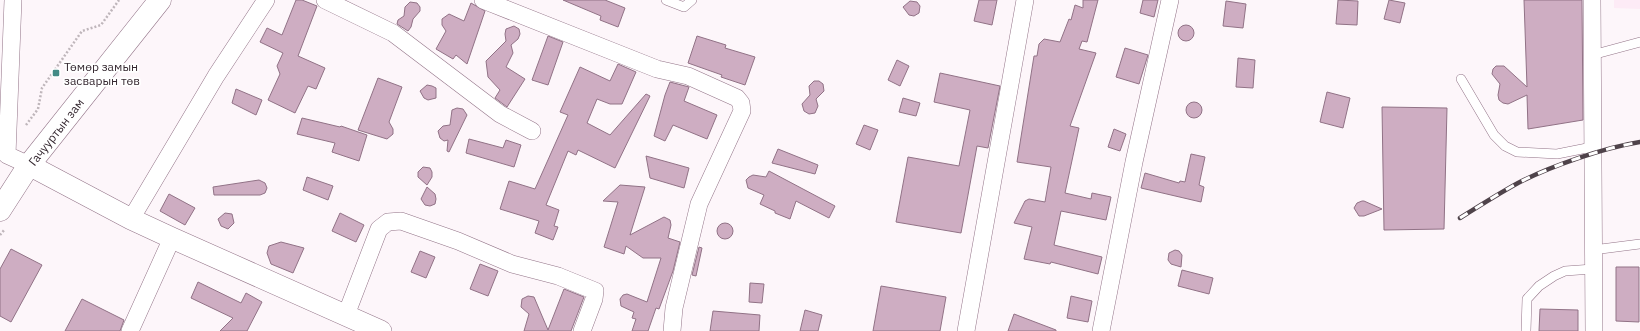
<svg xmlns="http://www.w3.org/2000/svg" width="1640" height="331" viewBox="0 0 1640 331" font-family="'IBM Plex Sans',sans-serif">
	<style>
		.built { fill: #fdebf6 }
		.building { fill: #ceadc2; stroke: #917286 }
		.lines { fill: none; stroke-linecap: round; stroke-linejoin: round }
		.service-casing { stroke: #937488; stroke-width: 10 }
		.minor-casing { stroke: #937488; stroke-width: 18 }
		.tertiary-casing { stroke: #937488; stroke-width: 22 }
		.trunk-casing { stroke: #937488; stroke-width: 23 }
		.path { stroke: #bfb6bb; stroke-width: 2.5; stroke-dasharray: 2 2; stroke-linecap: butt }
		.service { stroke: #fff; stroke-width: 9 }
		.minor { stroke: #fff; stroke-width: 17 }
		.tertiary { stroke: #fff; stroke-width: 21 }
		.trunk { stroke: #fff; stroke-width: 22 }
		.rail-casing { stroke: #4f434a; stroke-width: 4.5 }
		.rail { stroke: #fff; stroke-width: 3; stroke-dasharray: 9; stroke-linecap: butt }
		.poi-dot { fill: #438b86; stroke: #fff; stroke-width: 1.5 }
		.labels { text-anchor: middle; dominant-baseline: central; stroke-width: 3.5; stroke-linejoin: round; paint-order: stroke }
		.poi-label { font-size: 12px; fill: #352830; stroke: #fff; text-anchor: start }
		.street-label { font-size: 12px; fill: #352830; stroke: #fff }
	</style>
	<rect width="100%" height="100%" fill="#fdf6fa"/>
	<path class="built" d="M1614,0h26v9l-26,-1z"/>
	<path class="building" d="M296,0h6l15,6 -19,50 27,12 -9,21 -8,-3 -13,27 -27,-13 12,-26 -3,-8 6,-13 -23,-11 7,-14 15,7z
		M563,0h42l20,8 -7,19 -18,-7 1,-4z
		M979,0h18l-5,25 -18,-4z
		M1083,0h15l-11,42 -5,-1 -3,8 17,4 -26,73 9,2 -14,65 26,6 1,-6 19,4 -5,23 -45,-9 -7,34 48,12 -4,17 -47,-12 -1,2 -26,-5 8,-32 -18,-4 11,-22 4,-2 16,3 6,-35 -34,-5 17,-106h3l2,-12 5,-5 16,3 9,-23 2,1 4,-15 8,3z
		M1143,0h15l-4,17 -14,-4z
		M1338,0l20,1 -1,24 -21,-1z
		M1389,0l16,3 -5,20 -16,-4z
		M1524,0h58l1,120 -55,9 -1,-34 -19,9 -5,-1 -4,-3 -1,-5 2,-11 -8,-10 1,-5 3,-3h8l23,21z
		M910,1l7,1 3,4 -1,7 -5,3 -5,-1 -6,-8z
		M1226,1l20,3 -3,24 -20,-2z
		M410,2l7,1 3,4v4l-7,8 -2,8 -3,4 -11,-7 1,-4 6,-4 1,-9z
		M471,3l14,8 -18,53 -11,-9 -3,4 -17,-10 10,-18 -4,-6v-6l7,-5 15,7z
		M1178 33a8 8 0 1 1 16 0a8 8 0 1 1-16 0Z
		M514,26l5,3 1,5 -2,5 -7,6 2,8 -7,14 19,12 -18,28 -12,-9 5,-8 -12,-13 -2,-16 20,-20 -1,-7 1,-5z
		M548,36l15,6 -15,43 -16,-5z
		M697,36l29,9 -1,3 30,9 -10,28 -24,-8 1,-2 -34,-12z
		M1125,48l23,7 -9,29 -23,-7z
		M1238,58l17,2 -2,28 -17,-1z
		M897,60l12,6 -9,20 -12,-6z
		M618,64l18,8 -14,32h-12l-13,-5 -10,24 23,12 36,-41 4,2 -35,72 -37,-18 -2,5 -8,-4 -22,54 13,5 -5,16 4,1 -5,13 -18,-7 4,-12 -39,-12 9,-28 26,8 33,-74 -8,-3 20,-45 30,14z
		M940,73l60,13 -12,62 -11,-2 -16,87 -65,-11 12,-65 51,9 11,-56 -36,-8z
		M378,78l24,9 -13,35 4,7v5l-6,5 -29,-9z
		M814,81h5l4,3 1,7 -8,8 2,7 -3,7 -6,1 -5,-3 -2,-7 8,-9 -1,-9z
		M670,82l19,5 -5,14 33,14 -10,24 -34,-14 -8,16 -11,-5 11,-41z
		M427,85l5,1 4,2v10l-8,2 -4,-2 -4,-7z
		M236,89l26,11 -6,15 -24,-12z
		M1327,92l23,6 -7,30 -23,-6z
		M903,98l17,5 -4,13 -17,-4z
		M1186 110a8 8 0 1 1 16 0a8 8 0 1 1-16 0Z
		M1382,107l65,1 -3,121 -60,1z
		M457,108l6,1 4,6 -18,37 -2,-1 1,-11 -4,1 -4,-3 -2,-7 5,-5 7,-1 2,-15z
		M302,118l38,9 1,-1 26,9 -8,26 -27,-9 3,-9 -38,-9z
		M864,125l14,5 -8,20 -14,-6z
		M1114,129l12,5 -6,17 -12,-4z
		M469,139l34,9 3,-8 15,5 -7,22 -48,-14z
		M778,149l40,16 -3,9 -43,-11z
		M1191,154l14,3 -6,28 5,2 -3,15 -60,-14 4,-15 34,10 1,-2 5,1z
		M646,156l43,12 -5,20 -34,-10z
		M423,167l7,1 2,4v5l-5,8 -9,-8v-5z
		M769,171l66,35 -6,12 -33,-17 -6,18 -15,-6v-2l-15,-7 4,-9 -16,-7 -2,-8 3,-3 4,-2 13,2z
		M307,177l26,9 -5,14 -25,-10z
		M259,180l6,3 2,5 -2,5 -5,2h-46l-1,-8z
		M620,185l25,2 -15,48 34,-18 6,3 1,5 -3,13 12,4 -7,29 -14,38 -3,-1 -8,23h-16l4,-12 -4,-1 2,-6 -13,-6 -1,-7 3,-4 4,-1 20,8 14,-44h-18l-17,-12 -2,8 -20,-7 14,-45 -15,-1z
		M427,187l8,7 1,5 -1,5 -5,2 -5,-1 -4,-6z
		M169,194l26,14 -10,17 -25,-14z
		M1362,201h2l18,8 -18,7h-5l-5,-8 3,-5z
		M225,213l7,1 2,9 -6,6 -7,-3 -3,-7z
		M340,213l24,12 -8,17 -24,-11z
		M717 231a8 8 0 1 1 16 0a8 8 0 1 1-16 0Z
		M281,242l23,6 -11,25 -22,-9 -4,-11 2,-7z
		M699,247l3,1 -6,28 -4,-1z
		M11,249l31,16 -31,57 -11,-6v-47z
		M1175,250l4,1 3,4 -1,12 -10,-3 -3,-4 1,-7z
		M420,251l15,6 -9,21 -15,-6z
		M480,264l18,7 -10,25 -18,-7z
		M1616,267h23v55l-23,-1z
		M1182,270l31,8 -4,16 -31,-8z
		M198,282l43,21 5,-10 16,9 -15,29h-27l13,-13 -42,-20z
		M750,283l14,1 -2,19 -13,-1z
		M881,286l65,11 -6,34h-67z
		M564,289l20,8 -13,34h-47l5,-17 -8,-7 1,-8 6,-3 6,1 14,33z
		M1071,296l21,5 -4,21 -21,-4z
		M82,299l42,21 -4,11h-55z
		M1540,309l38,1v21h-39z
		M805,310l17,5 -4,16h-18z
		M713,311l47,4 -1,16h-49z
		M1014,314l42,16v1h-48z"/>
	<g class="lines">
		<g class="service-casing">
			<path id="service" d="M666,0l18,7 8,-7
				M1592,55l48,-13
				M1461,79l33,56 11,11 12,6 40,2 35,-7
				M1593,250l47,-6
				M1526,331l1,-32 12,-13 15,-10 11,-5 28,-2"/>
		</g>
		<g class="minor-casing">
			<path id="minor" d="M13,0l-6,155 22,10
				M325,0l68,33 107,81 32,17
				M483,0l174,69 31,7 49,22 4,5 1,8 -43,93 -25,104 -2,23
				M1592,0l2,331
				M131,219l85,-143 50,-76
				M346,315l33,-86 9,-7 13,-1 57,20 54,23 46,12 37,15 -1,8 -12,32
				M130,331l42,-93
				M966,331l59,-331
				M1101,331l33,-169 36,-162"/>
		</g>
		<g class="tertiary-casing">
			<path id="tertiary" d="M29,165l102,54 41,19 209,93"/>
		</g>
		<g class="trunk-casing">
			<path id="trunk" d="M0,210l29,-45 131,-165"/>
		</g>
		<path class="path" d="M26,125l12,-16 4,-21 40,-57 19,-6 18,-25
			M0,235l5,-6"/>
		<use href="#service" class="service"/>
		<use href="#minor" class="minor"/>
		<use href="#tertiary" class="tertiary"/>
		<use href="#trunk" class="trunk"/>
		<g class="rail-casing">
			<path id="rail" d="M1460,218c19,-12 38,-24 58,-35 33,-17 85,-35 122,-41"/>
		</g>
		<use href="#rail" class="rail"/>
	</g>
	<rect class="poi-dot" x="52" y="69" width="8" height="8" rx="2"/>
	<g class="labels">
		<g class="poi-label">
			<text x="64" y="66">Төмөр замын<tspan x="64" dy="14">засварын төв</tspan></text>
		</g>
		<g class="street-label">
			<text transform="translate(56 132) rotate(-52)">Гачууртын зам</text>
		</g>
	</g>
</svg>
